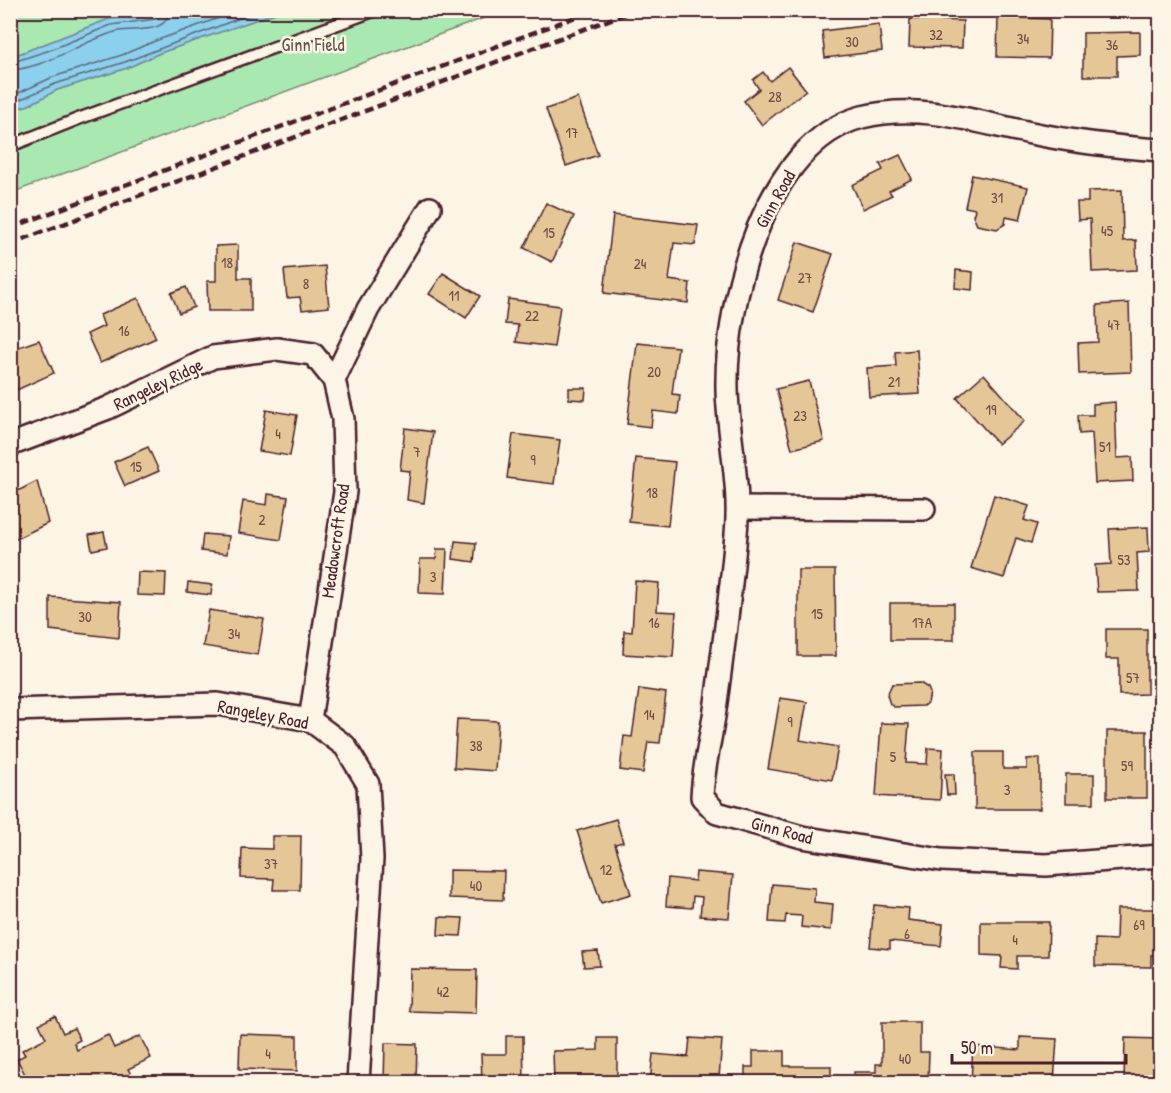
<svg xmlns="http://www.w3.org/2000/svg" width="1171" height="1093" font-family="'Patrick Hand',sans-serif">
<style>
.green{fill:#a9e9b1;stroke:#7a846e;stroke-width:1.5}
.water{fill:#8bd0ed;stroke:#71899f;stroke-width:1.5}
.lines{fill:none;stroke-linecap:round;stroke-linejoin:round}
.shore{stroke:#646679;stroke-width:1.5}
.building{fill:#e4c697;stroke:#4a1f2b;stroke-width:1.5}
.service-casing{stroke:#4a1f2b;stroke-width:15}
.minor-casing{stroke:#4a1f2b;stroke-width:26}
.service{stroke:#fcf5e5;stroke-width:10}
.minor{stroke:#fcf5e5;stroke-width:21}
.rail{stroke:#4a1f2b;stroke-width:4.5;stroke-dasharray:9 4.5;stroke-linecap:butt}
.labels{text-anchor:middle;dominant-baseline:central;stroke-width:5;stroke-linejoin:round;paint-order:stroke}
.number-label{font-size:15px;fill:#704946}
.park-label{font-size:18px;fill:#62524c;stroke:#fcf5e5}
.street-label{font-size:18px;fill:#4a1f2b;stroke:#fcf5e5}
</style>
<rect width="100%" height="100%" fill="#fcf5e5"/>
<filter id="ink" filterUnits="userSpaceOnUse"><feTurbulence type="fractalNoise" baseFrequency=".0167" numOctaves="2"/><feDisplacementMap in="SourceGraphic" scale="12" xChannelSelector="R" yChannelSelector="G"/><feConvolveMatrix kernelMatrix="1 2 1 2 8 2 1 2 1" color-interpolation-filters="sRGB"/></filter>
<g filter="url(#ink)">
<g class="green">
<polygon points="11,11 167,11 109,19 11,57"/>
<polygon points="281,11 503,11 11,193 11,110 29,105 57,90 127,68 160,53"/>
</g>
<polygon class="water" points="167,10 281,11 160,53 127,68 57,90 29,105 11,110 11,57 109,19"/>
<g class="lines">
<g class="shore">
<polyline points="10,63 50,50 111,25 156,19 162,10"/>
<path d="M10 70C47 68 80 42 115 32 132 27 168 36 169 10"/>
<polyline points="10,97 53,77 122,55 155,41 241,10"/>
<polyline points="10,104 55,84 125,62 261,10"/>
</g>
</g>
<g class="building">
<rect x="984" y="10" width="22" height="2"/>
<polygon points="998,17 1050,19 1049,58 997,57"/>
<polygon points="910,19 963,21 962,48 909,47"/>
<polygon points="879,24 882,51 825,58 822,31"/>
<polygon points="1140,32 1140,55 1117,56 1117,76 1083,76 1083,33"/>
<polygon points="788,67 806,90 762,125 744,101 759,89 753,80 763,72 770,81"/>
<polygon points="578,98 598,155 566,166 546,109"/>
<polygon points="900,155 912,179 889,191 892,195 863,209 852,185 883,170 880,164"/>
<polygon points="972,175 1028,187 1020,220 1006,217 1005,224 997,229 977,225 973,216 975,209 965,207"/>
<polygon points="1122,190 1123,241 1136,240 1137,270 1092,272 1090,219 1078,220 1077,202 1088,202 1088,191"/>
<polygon points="546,203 574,216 552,262 524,248"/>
<polygon points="613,215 698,225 695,245 674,243 669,280 690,283 688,303 604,293"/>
<polygon points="797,242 833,254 813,312 778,300"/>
<polygon points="238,245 238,278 251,278 251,311 208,311 207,281 216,281 216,246"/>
<polygon points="325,266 329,307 302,310 300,297 287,298 284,270"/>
<polygon points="956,270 973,272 972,290 955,288"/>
<polygon points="443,273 480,296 466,318 429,294"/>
<polygon points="186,287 194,307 179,313 171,293"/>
<polygon points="138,298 156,338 100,363 87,334 104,326 100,315"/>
<polygon points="508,299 560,306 554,347 516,342 518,325 505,324"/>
<polygon points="1129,303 1131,372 1079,374 1078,343 1098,342 1097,305"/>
<polygon points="39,340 54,373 10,393 10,350"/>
<polygon points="637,343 678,347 672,394 680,395 678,414 653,411 651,427 627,424"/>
<polygon points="917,350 920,394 869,397 867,368 896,366 895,352"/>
<polygon points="984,374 1025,421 998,444 957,398"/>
<polygon points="809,381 824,441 792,449 776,389"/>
<polygon points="569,388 586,388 585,400 569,399"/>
<polygon points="1115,402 1117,458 1132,457 1133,481 1095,483 1092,433 1079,434 1078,415 1093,415 1093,404"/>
<polygon points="266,410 297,415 290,456 259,451"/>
<polygon points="405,428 433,432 424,503 407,500 410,471 400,470"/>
<polygon points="513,434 560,440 554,484 507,478"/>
<polygon points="148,447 159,471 125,486 114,462"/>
<polygon points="636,458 675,462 668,526 629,522"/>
<polygon points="37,481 48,523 10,542 10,495"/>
<polygon points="268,494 288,497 281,540 238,533 243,501 267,505"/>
<polygon points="994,495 1029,506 1024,520 1037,524 1031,543 1016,538 1004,578 971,568"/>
<polygon points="1148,527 1149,552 1137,553 1139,591 1097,592 1095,565 1111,564 1109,529"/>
<polygon points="104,532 107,547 92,550 89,535"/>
<polygon points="203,534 229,536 227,554 201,551"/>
<polygon points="455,541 476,543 474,562 453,559"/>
<polygon points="437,549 447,549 445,594 419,593 420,559 436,559"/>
<polygon points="798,570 835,570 836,656 798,656"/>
<polygon points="138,572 166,573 165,596 137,595"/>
<polygon points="635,581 659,583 657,611 676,612 673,657 623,654 624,631 632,632"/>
<polygon points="188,582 212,585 211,595 187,592"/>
<polygon points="50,597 121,602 119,638 50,630"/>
<rect x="890" y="603" width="64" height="37"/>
<polygon points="209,610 264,619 258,655 203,646"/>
<polygon points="1106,629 1147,629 1147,694 1119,695 1119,659 1106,659"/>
<polygon points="920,683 928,688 930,693 928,703 923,706 894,707 890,704 887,695 892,684"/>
<polygon points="639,689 666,693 660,743 648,742 643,773 620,770 624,736 632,737"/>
<polygon points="780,698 807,702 800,740 838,747 832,780 768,769"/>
<polygon points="457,719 498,721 495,771 454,768"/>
<polygon points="881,723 909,724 906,763 927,764 928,748 943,749 940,800 876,796"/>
<rect x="1107" y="731" width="40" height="67"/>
<polygon points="975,752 1003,752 1003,769 1027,769 1027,759 1040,758 1040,809 975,809"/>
<polygon points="945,774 954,774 955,795 947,795"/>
<rect x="1066" y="774" width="28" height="29"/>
<polygon points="616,819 623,842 615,844 631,894 601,903 577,831"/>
<polygon points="272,836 301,836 300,890 273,890 274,879 241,878 242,848 272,849"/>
<polygon points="449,870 504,871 503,900 449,898"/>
<polygon points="696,872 733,875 729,918 700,916 702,897 693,896 692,908 666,906 668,878 695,881"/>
<polygon points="772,884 815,888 814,902 833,904 831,930 801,927 802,916 786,915 785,923 769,922"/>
<polygon points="874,905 909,908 908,920 943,924 941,946 890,941 890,949 870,947"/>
<polygon points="1117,909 1160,909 1160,955 1151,955 1151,967 1095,966 1095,939 1116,940"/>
<polygon points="439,917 463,918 461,936 438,935"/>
<polygon points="981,922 1049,922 1048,956 1017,956 1017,969 1001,968 1002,956 981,955"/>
<polygon points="598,951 600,966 584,967 582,952"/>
<polygon points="410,969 477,970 476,1013 409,1011"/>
<polygon points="55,1016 63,1033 74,1028 80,1040 74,1043 77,1050 108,1035 114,1048 140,1036 151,1058 128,1069 132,1076 118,1082 61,1082 60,1080 54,1082 29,1082 17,1059 25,1055 22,1050 46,1038 39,1024"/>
<polygon points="882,1022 920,1022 920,1052 929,1052 928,1082 854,1082 854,1072 876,1072 876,1064 882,1064"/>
<polygon points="240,1034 297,1036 297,1071 239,1069"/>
<polygon points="506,1036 523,1036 524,1082 482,1082 481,1054 506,1054"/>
<polygon points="1020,1037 1057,1039 1054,1082 996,1080 996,1082 971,1082 973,1046 1020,1050"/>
<polygon points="598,1038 617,1038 617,1082 554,1082 553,1051 598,1050"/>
<polygon points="690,1038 722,1040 719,1078 701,1077 701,1082 650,1082 653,1054 688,1057"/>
<polygon points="1125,1038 1160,1039 1160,1082 1124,1082"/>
<polygon points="385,1043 417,1044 416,1082 384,1082"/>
<polygon points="753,1051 784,1051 784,1066 831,1066 831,1082 745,1082 745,1067 753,1067"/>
</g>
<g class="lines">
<g class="service-casing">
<polyline id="service" points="10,146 78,119 376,10"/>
</g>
<g class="minor-casing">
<g id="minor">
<path d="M1160 150C1117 147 1074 142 1031 133 975 122 920 102 862 117 765 142 725 302 727 389 728 438 741 485 736 534 731 593 723 651 715 710 711 738 703 768 702 797L717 813 802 837 941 860 1046 865 1160 856"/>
<polyline points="10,445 108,408 213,357 277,349 313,354 334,380"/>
<polyline points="739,508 924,509"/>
<polyline points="10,710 218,704 310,720 345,746 368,784 372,859 358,1082"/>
<polyline points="310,720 345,492 343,419 334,380 368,309 430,208"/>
</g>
</g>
<use href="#service" class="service"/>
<use href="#minor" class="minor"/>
<g class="rail">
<polyline points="10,228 594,10"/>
<polyline points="10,244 635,10"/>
</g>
</g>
</g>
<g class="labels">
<g class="number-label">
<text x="936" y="34">32</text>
<text x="1023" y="38">34</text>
<text x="852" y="41">30</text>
<text x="1112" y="44">36</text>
<text x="775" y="96">28</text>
<text x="572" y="132">17</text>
<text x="997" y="197">31</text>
<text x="1107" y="230">45</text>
<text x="549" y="232">15</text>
<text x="227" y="262">18</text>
<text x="640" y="263">24</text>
<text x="805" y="277">27</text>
<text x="306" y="283">8</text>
<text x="454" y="295">11</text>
<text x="532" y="315">22</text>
<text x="1114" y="324">47</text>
<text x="124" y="330">16</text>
<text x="654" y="371">20</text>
<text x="894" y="381">21</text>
<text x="991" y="409">19</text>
<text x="800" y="415">23</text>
<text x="278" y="433">4</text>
<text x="1105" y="446">51</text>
<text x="417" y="451">7</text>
<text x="533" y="459">9</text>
<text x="136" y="466">15</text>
<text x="652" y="492">18</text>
<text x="262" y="519">2</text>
<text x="1124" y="559">53</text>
<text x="433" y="576">3</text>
<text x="817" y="613">15</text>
<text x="85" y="616">30</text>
<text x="654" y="622">16</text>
<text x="922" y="622">17A</text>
<text x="234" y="633">34</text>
<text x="1133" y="677">57</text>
<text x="649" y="714">14</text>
<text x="790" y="721">9</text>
<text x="476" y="745">38</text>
<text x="893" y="756">5</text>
<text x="1127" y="765">59</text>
<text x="1007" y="789">3</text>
<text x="271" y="863">37</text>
<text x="606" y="869">12</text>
<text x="476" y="885">40</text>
<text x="1139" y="924">69</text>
<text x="907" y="933">6</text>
<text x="1015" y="939">4</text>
<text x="443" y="991">42</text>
<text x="268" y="1053">4</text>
<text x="905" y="1058">40</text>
</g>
<g class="park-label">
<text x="313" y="44">Ginn Field</text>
</g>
<g class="street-label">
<text transform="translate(775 199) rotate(-61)">Ginn Road</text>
<text transform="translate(158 384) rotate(-26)">Rangeley Ridge</text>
<text transform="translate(335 541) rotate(-82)">Meadowcroft Road</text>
<text transform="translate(263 714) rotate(11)">Rangeley Road</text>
<text transform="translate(782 830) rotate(15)">Ginn Road</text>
</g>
</g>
<rect width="1171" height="1093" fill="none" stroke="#fcf5e5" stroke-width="36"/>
<rect x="18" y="18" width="1135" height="1057" fill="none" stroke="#4a1f2b" stroke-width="2" filter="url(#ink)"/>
<path d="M952 1054v9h174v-9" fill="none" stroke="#4a1f2b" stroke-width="3"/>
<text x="961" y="1054" font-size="18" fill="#4a1f2b" stroke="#fcf5e5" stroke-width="4.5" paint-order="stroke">50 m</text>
</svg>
